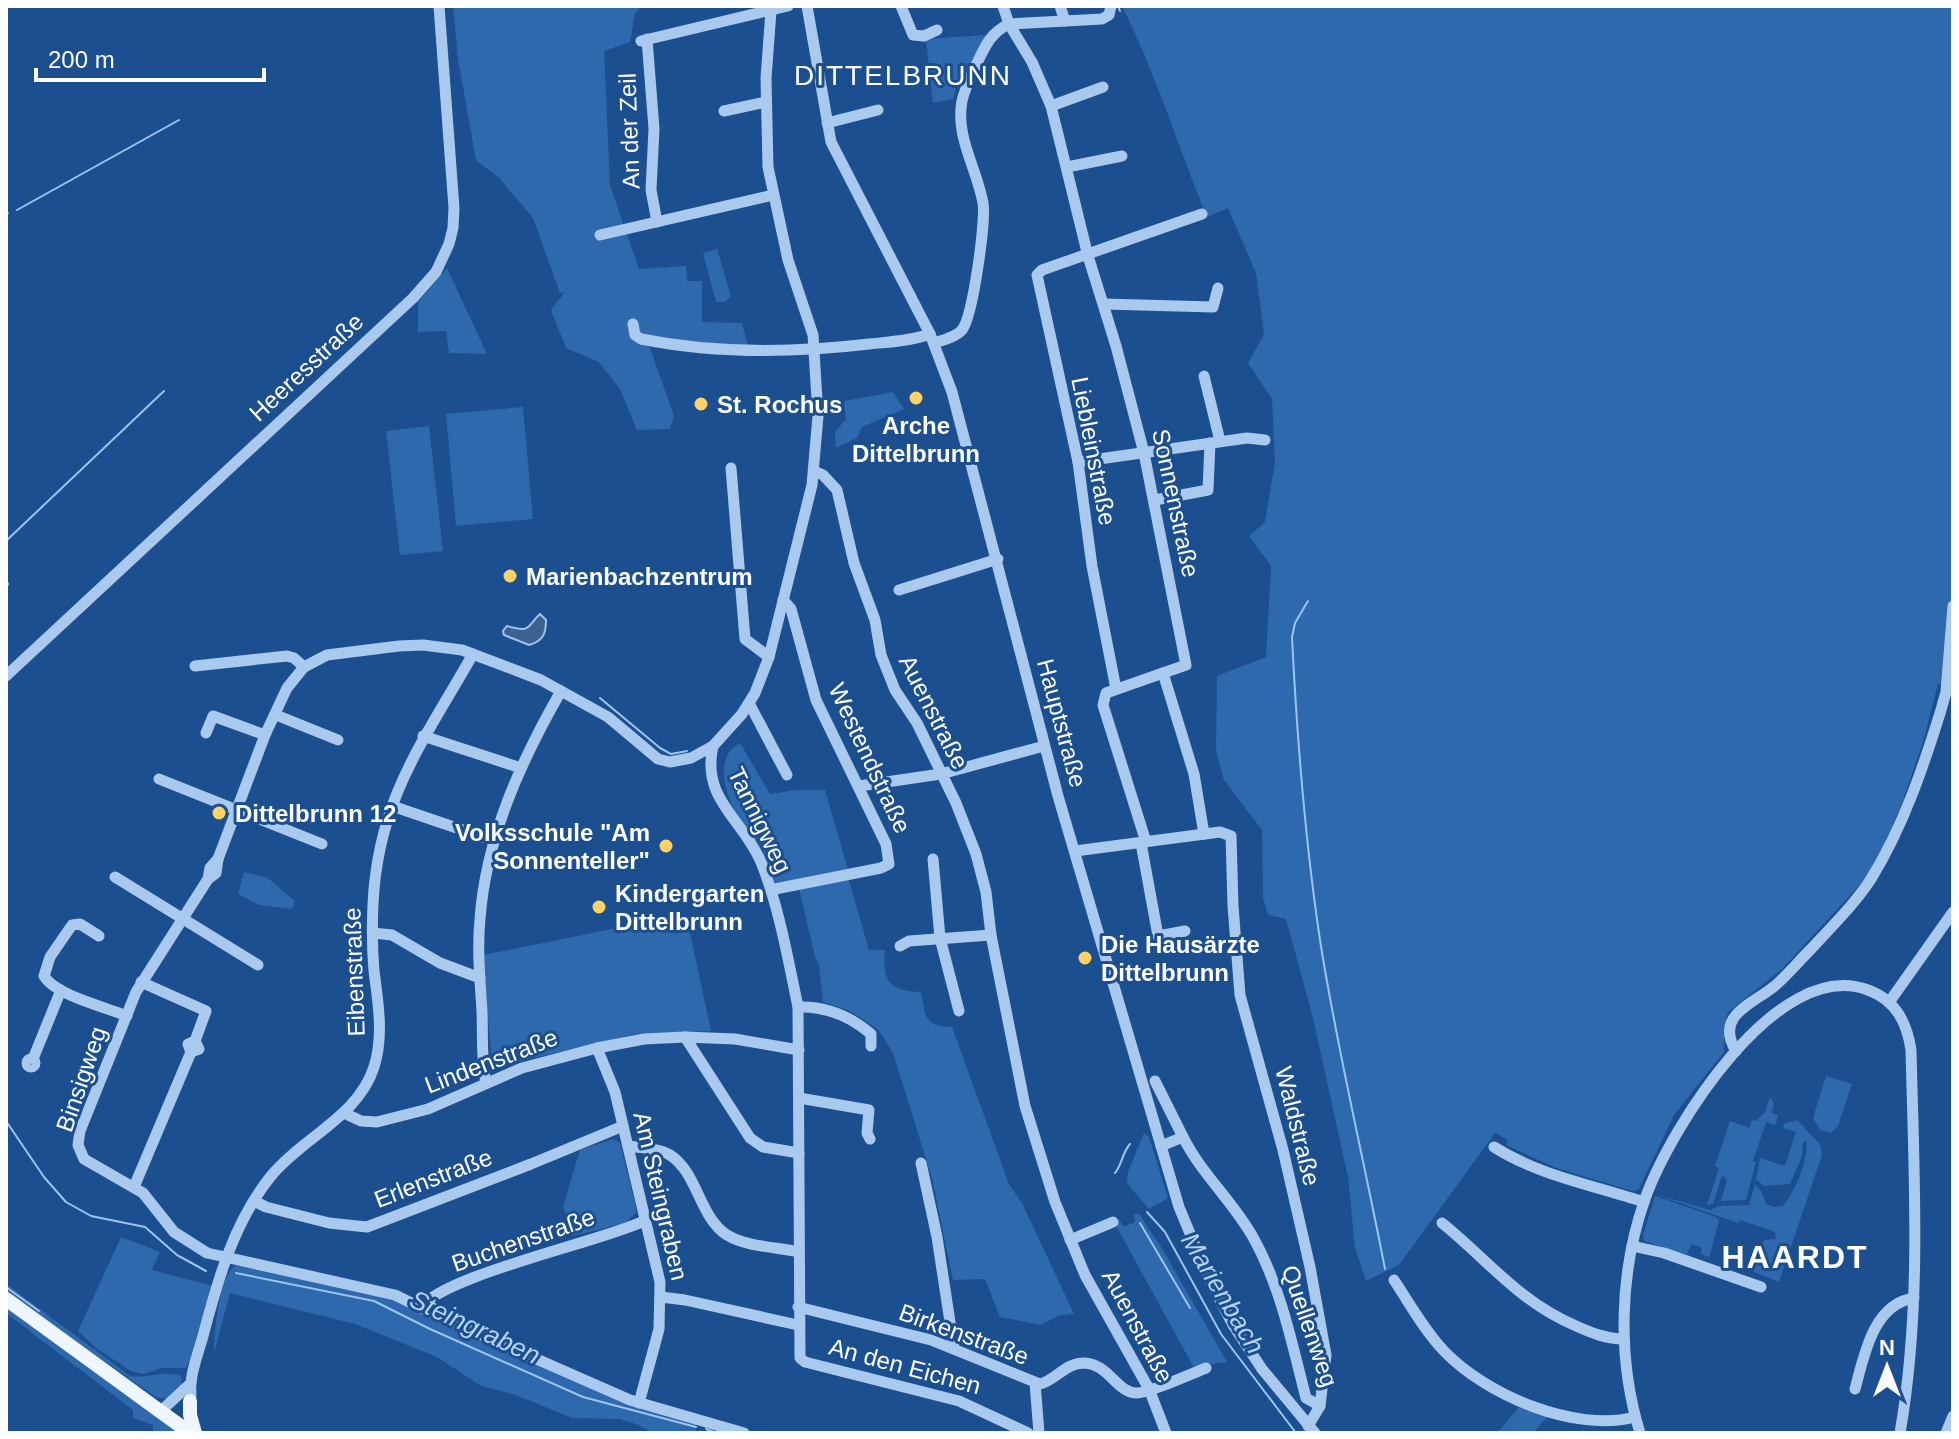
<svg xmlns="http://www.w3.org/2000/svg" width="1959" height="1439" font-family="Helvetica,sans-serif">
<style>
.green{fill:#2e69ad}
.water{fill:#3c6290;stroke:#9cc4f0;stroke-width:2}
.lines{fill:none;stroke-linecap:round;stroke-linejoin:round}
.stream{stroke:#9cc4f0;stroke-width:2}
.minor{stroke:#a9c9ee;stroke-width:11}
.major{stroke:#f0f6ff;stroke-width:14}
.poi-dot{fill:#ffd166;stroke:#1b4f8f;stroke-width:3}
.labels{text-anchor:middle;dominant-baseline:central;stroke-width:6;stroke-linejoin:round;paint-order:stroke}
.street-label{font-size:24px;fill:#fff;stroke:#1b4f8f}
.poi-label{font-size:24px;font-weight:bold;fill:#fff;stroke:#1b4f8f;text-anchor:start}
.water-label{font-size:26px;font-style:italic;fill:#b5d3f5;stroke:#1b4f8f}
.quarter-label{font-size:28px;letter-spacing:2px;fill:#fff;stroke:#1b4f8f}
.district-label{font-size:32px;font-weight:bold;letter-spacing:2px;fill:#fff;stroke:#1b4f8f}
</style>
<rect width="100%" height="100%" fill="#1b4f8f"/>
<g class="green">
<polygon points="453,6 641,6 635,14 630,42 604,51 610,185 624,226 594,234 595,239 626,231 639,269 686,266 687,281 702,281 702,322 742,323 748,346 632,336 650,348 674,416 670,429 637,430 620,389 599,362 566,348 551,310 565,292 560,293 533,218 499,178 476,160 458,59"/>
<path d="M1122 6H1953V687L1938 684 1923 742 1902 803 1883 847 1866 878 1783 968 1728 1012 1724 1026V1052L1674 1115 1639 1189 1633 1191 1556 1168 1506 1145 1508 1140 1495 1133 1399 1265 1366 1281 1355 1248 1348 1177 1313 1018 1286 919 1268 915 1263 898 1262 830 1224 780 1216 751 1217 676 1266 657 1271 566 1249 536 1265 522 1275 462 1272 399 1248 363 1264 334 1256 273 1228 208 1207 217C1178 147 1156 74 1122 6Z"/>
<polygon points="986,35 963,85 957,84 953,99 933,103 926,39"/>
<polygon points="717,249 731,296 725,302 716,302 703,253"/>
<polygon points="447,268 487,354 449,353 446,331 418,332 418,302"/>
<polygon points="893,392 904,409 862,427 857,438 836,448 835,432 846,419 844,401"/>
<polygon points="523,407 533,519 456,526 446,414"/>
<polygon points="429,426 443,551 400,555 386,431"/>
<path d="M740 743 770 794 797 790H825L849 873 774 887C770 876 768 862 763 851 755 836 741 825 734 810 724 788 715 756 740 743Z"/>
<polygon points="244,872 268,878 295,901 292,909 259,905 238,894"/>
<path d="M848 877 869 950H885C882 982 889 991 921 992 926 1017 923 1026 952 1027L1009 1184 1022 1203 1074 1314 1060 1315 1041 1325 1000 1317 985 1279 953 1280 932 1178 893 1053 879 1030 850 1011 823 1002 819 965 815 957 799 888Z"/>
<polygon points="686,914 711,1031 635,1034 508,1064 499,1063 491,1054 483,955"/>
<polygon points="1826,1076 1852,1084 1838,1126 1831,1133 1820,1130 1813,1118"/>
<polygon points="1770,1097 1774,1103 1772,1113 1778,1115 1775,1125 1766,1122 1753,1161 1756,1162 1746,1200 1721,1201 1727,1180 1724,1176 1721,1178 1713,1204 1707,1205 1719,1168 1715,1166 1730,1121 1749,1128 1752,1120 1756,1121 1765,1112"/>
<path d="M1797 1120 1820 1144 1822 1155 1779 1282 1752 1271 1764 1240 1776 1239 1775 1232 1740 1220 1738 1223 1655 1194 1710 1210 1719 1206 1749 1205 1755 1184 1761 1191 1766 1204 1774 1207 1783 1206C1795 1192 1809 1159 1806 1141L1803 1142 1802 1156 1790 1184 1764 1186 1756 1179 1760 1158 1785 1166 1796 1132 1783 1128 1784 1124Z"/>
<polygon points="1144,1133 1149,1137 1168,1198 1149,1209 1127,1183 1128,1172"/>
<polygon points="613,1139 620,1143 637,1212 625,1223 572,1236 563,1206 580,1150"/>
<polygon points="1655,1196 1716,1217 1719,1221 1709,1257 1701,1254 1702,1248 1691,1244 1687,1255 1644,1241 1643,1235"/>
<polygon points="1134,1214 1139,1214 1163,1250 1227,1362 1193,1366 1114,1222 1119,1220 1124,1227 1135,1222"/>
<polygon points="121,1237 160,1252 152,1270 213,1286 191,1361 185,1368 162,1368 143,1374 131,1371 96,1348 78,1331"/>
<path d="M237 1265 376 1292 696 1424V1433H654L639 1425 619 1419 572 1418 516 1395 481 1386 437 1357 355 1324 230 1293 214 1353C214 1334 219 1272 237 1265Z"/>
<path d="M6 1284 130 1376C148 1379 164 1369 181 1376L182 1386 168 1399 156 1397 6 1293Z"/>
<polygon points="6,1303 181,1433 157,1433 153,1430 153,1425 133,1418 133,1410 6,1313"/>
<polygon points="1520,1406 1548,1416 1533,1433 1497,1433"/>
</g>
<path class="water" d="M540 614 546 620C546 634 543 641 529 645L504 635 503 631 507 626C532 633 526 627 540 614Z"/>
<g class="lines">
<g class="stream">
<polyline points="1118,6 1120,11"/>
<polyline points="17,210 179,120"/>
<polyline points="6,214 8,213"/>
<polyline points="6,541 164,391"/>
<polyline points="6,580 8,584 6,588"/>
<path d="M1308 601 1295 623 1292 637C1297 738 1305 840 1320 940 1337 1049 1364 1160 1385 1269"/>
<polyline points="600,698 660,748 671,754 687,751"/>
<polyline points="6,1121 44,1177 66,1202 91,1216 145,1227 177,1255 206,1271"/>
<path d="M1115 1173C1122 1165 1122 1153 1130 1144"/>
<polyline points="1147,1212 1165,1232 1221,1334 1296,1433"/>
<polyline points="1140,1223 1190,1308"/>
<polyline points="236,1273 374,1301 430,1329 583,1397 696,1427"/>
<polyline points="6,1287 39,1311"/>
<polyline points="706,1429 717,1433"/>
</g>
<g class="minor">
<polyline points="807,6 831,142 930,334 952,392 1058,796 1179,1207 1208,1277 1233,1325 1262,1369 1315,1433"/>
<polyline points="901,6 913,35 924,36 937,30"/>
<polyline points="1003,6 1009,24 1032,62 1051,106 1088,256 1116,346 1144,453 1186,665 1163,673 1194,774 1204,834"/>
<polyline points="1060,6 1065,21"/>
<polyline points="647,39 654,129 651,190 657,222"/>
<polyline points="641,41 788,6"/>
<polyline points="1051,106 1103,87"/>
<polyline points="724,111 766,102"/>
<polyline points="827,123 878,110"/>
<polyline points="1067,167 1122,156"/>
<polyline points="600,235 773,195"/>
<polyline points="1104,304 1213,307 1218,288"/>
<path d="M633 324 635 335 641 339C716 354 793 353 869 344 889 342 910 341 930 334"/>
<path d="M934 343C943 340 956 337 962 330 973 316 986 221 983 203 977 169 955 136 962 101 965 87 972 74 978 61 986 44 992 32 1009 24L1102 19 1109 15 1111 6"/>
<polyline points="1204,376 1220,441"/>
<polyline points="1078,462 1247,438 1265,440"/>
<polyline points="731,468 745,639 769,657"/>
<polyline points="814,471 823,475 837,490 854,563 875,620 881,655 895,690 917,723 956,803 976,854 986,892 991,935 1025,1106 1055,1202 1085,1275 1149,1389 1166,1433"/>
<polyline points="1155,500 1208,490 1210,443"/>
<polyline points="899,590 998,559"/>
<polyline points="195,666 287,656 294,658 304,667"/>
<polyline points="6,676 413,298 436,272 449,244 453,228 454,208 439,6"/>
<polyline points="1116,689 1092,566 1078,462 1037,275 1042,270 1202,214"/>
<polyline points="749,703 787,775"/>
<polyline points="276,715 338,740"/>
<polyline points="206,733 213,716 265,735"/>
<polyline points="423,736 521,768"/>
<path d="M713 746C701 799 742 818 761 862 779 907 788 959 798 1007L800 1358 805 1362 959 1401 1028 1433"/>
<polyline points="159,779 322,844"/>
<polyline points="859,786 941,774 1044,746"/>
<polyline points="392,806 495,841"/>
<polyline points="1146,842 1103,705 1106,693 1163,673"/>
<polyline points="1141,843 1158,936 1185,931"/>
<polyline points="1075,851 1220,832 1231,836 1233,906 1240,995 1283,1150 1310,1267 1326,1355 1320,1406 1308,1426"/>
<polyline points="218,859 265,735 287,688 304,667 327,655 399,646 423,645 462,650 541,680 608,717 658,759 670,762 691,758 713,746 742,714 755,693 769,657 812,485 818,416 813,335 788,260 768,167 766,78 771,11"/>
<polyline points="933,859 940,938 959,1011"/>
<polyline points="115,877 258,965"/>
<polyline points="208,879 210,868 218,859 216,873 208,879 136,992 80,1131 78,1145 84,1159 143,1193 174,1232 207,1253 395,1295 436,1315 630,1400 744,1433"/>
<polyline points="770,890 881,868 889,864 886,844 816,700 791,609 783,600"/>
<polyline points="373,933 392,935 440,963 480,978"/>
<path d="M99 936 80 924 72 925 50 957 44 976C55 995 105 1007 127 1016"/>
<polyline points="900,946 909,941 991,935"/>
<polyline points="141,982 206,1011 195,1041"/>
<polyline points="1890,1001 1953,912"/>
<path d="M798 1007C825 1006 850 1016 871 1034V1046"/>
<polyline points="685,1037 750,1138 763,1147 799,1153"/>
<polygon points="195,1041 199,1049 191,1052 188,1044"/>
<polyline points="597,1048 615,1092 660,1282 659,1329 639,1403"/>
<path d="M1736 1051C1713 1014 1756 1003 1777 984 1789 973 1800 960 1811 949 1832 926 1854 905 1871 879 1903 827 1923 768 1941 710L1946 692 1953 606"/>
<circle cx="31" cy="1063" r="4"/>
<polyline points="33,1059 61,990"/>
<polyline points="1155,1081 1183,1137"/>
<path d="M486 1083C481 1059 483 1035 482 1011 480 980 477 949 480 919 486 837 521 761 561 691"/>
<polyline points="799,1098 869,1110 867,1133 870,1139"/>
<polyline points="344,1113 361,1121 377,1122 428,1109 522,1068 597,1048 644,1039 685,1037 735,1039 799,1050"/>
<path d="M628 1146C641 1148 659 1148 670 1155 698 1173 699 1217 727 1235 747 1247 777 1247 799 1252"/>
<path d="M1161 1146 1183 1137C1202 1175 1234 1202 1254 1239 1281 1288 1292 1344 1306 1398L1320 1406"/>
<path d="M1494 1147C1540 1176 1593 1185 1644 1202"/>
<polyline points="921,1163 937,1237 954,1348"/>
<polyline points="134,1187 191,1052"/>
<polyline points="254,1201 266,1207 329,1223 367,1227 531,1164 623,1126"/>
<path d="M1442 1223C1488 1260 1519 1302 1576 1326 1592 1333 1606 1339 1624 1339"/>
<polyline points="1070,1240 1113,1222"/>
<polyline points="1632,1246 1664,1253 1761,1287"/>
<path d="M1394 1280C1410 1304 1424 1330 1444 1351 1486 1395 1575 1433 1635 1417"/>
<polyline points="661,1297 685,1300 798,1325"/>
<path d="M798 1307 931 1340 1040 1384C1056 1380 1065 1363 1084 1363 1109 1364 1116 1392 1136 1393 1147 1394 1193 1373 1206 1368"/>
<path d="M421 1308C441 1276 603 1241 644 1221"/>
<polyline points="1035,1383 1039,1433"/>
<path d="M1855 1389C1864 1356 1873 1304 1914 1298"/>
<path d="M190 1401C192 1394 190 1389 191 1383 192 1368 199 1351 203 1336 218 1279 234 1222 271 1176 303 1137 358 1117 374 1067 384 1036 378 1002 374 971 372 949 372 926 373 904 378 798 424 741 473 654"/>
<polyline points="161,1411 191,1383"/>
<path d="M1640 1433C1617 1358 1619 1273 1645 1199 1670 1129 1777 956 1868 990 1896 1000 1907 1023 1911 1050 1914 1178 1922 1307 1900 1433"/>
<polyline points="1946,1433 1953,1416"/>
</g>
<g class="major">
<polyline points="6,1299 190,1433"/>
<polyline points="190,1401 190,1415 195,1433"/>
</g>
</g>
<g class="poi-dot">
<circle cx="916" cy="398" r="8"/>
<circle cx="701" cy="404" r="8"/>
<circle cx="510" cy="576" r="8"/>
<circle cx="219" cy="813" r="8"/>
<circle cx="666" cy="846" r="8"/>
<circle cx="599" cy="907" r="8"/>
<circle cx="1085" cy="958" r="8"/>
</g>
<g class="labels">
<g class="street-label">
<text transform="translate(629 131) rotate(-92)">An der Zeil</text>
<text transform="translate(306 367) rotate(-43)">Heeresstraße</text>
<text transform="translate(1094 451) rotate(79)">Liebleinstraße</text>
<text transform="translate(1176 503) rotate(78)">Sonnenstraße</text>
<text transform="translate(934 712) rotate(63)">Auenstraße</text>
<text transform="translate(1062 723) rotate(75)">Hauptstraße</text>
<text transform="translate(870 758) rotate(65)">Westendstraße</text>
<text transform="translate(760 820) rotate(64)">Tannigweg</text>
<text transform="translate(354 972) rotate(-92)">Eibenstraße</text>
<text transform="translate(491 1061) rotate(-21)">Lindenstraße</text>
<text transform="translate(81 1079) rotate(-71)">Binsigweg</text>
<text transform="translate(1298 1126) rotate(76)">Waldstraße</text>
<text transform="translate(433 1178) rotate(-21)">Erlenstraße</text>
<text transform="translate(661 1196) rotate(77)">Am Steingraben</text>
<text transform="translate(523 1240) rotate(-19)">Buchenstraße</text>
<text transform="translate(1138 1326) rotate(62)">Auenstraße</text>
<text transform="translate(1310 1326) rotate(71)">Quellenweg</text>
<text transform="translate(964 1334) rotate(20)">Birkenstraße</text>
<text transform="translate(905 1366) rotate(15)">An den Eichen</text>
</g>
<g class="poi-label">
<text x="717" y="404">St. Rochus</text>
<text x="916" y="425" text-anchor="middle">Arche<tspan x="916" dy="28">Dittelbrunn</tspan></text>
<text x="526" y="576">Marienbachzentrum</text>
<text x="235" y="813">Dittelbrunn 12</text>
<text x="650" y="832" text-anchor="end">Volksschule "Am<tspan x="650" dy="28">Sonnenteller"</tspan></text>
<text x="615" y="893">Kindergarten<tspan x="615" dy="28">Dittelbrunn</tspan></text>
<text x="1101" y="944">Die Hausärzte<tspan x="1101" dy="28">Dittelbrunn</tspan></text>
</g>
<g class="water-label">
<text transform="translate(1223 1293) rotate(59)">Marienbach</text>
<text transform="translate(475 1327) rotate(25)">Steingraben</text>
</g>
<g class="quarter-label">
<text x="903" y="75">DITTELBRUNN</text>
</g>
<g class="district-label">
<text x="1795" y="1257">HAARDT</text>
</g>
</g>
<rect width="1959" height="1439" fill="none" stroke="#ffffff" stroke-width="16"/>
<g transform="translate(1887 1367)" stroke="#1b4f8f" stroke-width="6" paint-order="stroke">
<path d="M0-6L14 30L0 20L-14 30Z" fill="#ffffff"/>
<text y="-12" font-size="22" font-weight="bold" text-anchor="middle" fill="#ffffff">N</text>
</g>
<path d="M36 68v12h228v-12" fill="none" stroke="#ffffff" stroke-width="4"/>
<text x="48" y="68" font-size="24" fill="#ffffff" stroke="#1b4f8f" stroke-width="6" paint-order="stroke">200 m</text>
</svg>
